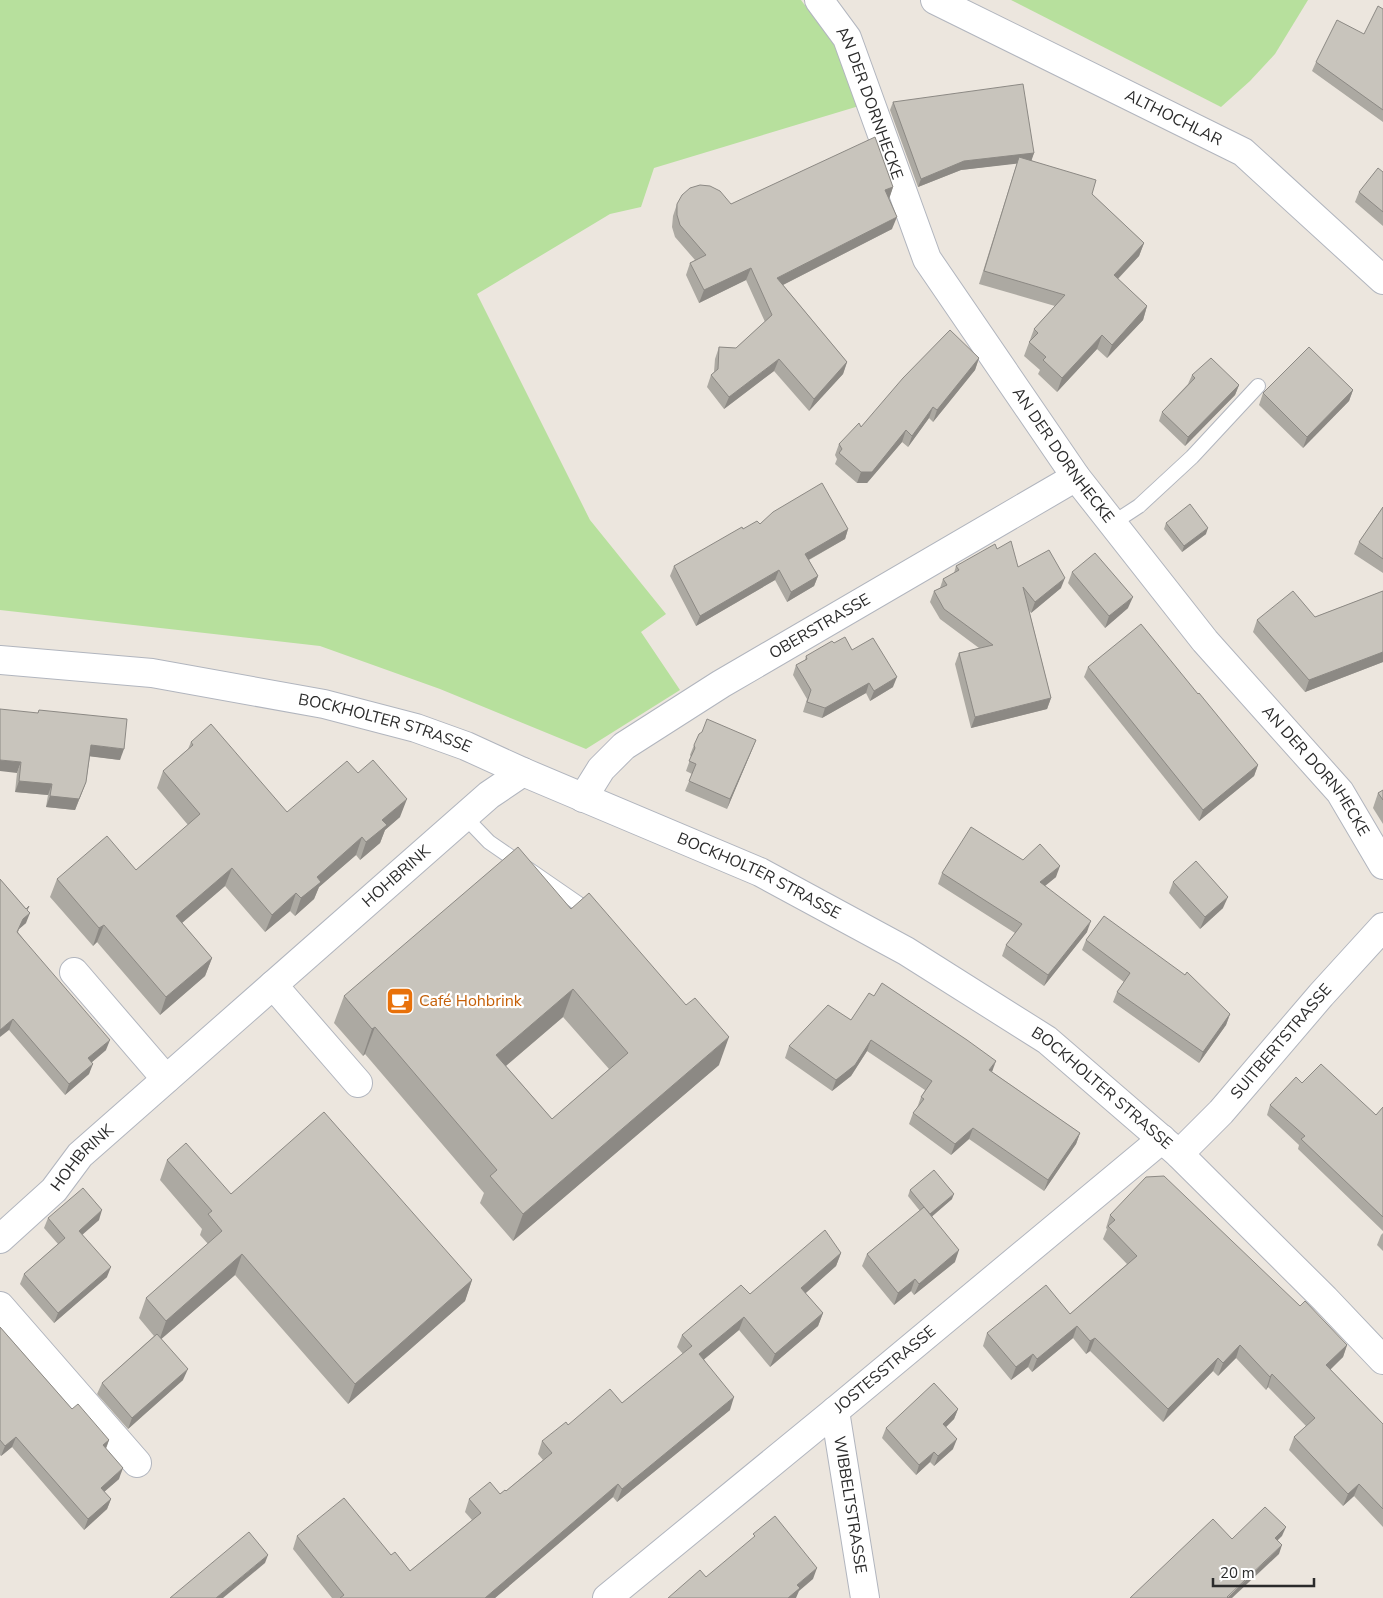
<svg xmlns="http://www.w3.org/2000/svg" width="1383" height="1598" font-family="'Nunito Sans',sans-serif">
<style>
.green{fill:#b7e09d}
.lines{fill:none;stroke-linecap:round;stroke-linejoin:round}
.lane-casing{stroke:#b1b5be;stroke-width:16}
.street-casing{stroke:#b1b5be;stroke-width:30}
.secondary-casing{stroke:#b1b5be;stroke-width:30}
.lane{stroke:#fff;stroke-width:14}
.street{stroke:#fff;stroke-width:28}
.secondary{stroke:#fff;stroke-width:28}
.wall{fill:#aca9a2;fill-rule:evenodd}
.shaded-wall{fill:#8c8984}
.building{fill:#c8c4bc;stroke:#8c8984;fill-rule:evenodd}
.labels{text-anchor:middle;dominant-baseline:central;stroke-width:4.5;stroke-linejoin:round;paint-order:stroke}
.street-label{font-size:16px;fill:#2b2b2b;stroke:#fff}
.food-label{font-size:16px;fill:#c56008;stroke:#fff;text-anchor:start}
</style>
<rect width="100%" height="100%" fill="#ece6de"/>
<g class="green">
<polygon points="0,0 801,0 844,58 859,106 654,168 641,207 610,214 477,294 590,520 666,614 641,632 680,690 586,749 440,689 320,646 0,610"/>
<polygon points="1011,0 1308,0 1275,54 1250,81 1221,107"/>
</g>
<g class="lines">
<g class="lane-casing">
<g id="lane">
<polyline points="1113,523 1139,506 1192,457 1258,386"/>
<polyline points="464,816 489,842 592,913"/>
</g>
</g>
<g class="street-casing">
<g id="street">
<path id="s1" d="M819 0 847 38 927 259 1076 477 1205 641 1340 792 1383 865"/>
<path id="s2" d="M935 0 1243 152 1383 280"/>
<path id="s3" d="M583 798 601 769 624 746 721 684 1076 477"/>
<polyline points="74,972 166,1079"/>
<polyline points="273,985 358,1083"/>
<path id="s4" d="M1179 1154 1221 1112 1321 995 1383 927"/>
<path id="s5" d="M0 1239 54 1190 80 1155 489 795 523 772"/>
<polyline points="0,1306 137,1463"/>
<path id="s6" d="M835 1411 865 1598"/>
<path id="s7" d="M607 1598 835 1411 1162 1139"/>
</g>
</g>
<g class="secondary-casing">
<g id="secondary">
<path id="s8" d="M0 660 152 673 324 704 416 728 466 746 523 772 760 872 906 951 1047 1040 1179 1154 1325 1299 1383 1360"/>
</g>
</g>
<use href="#lane" class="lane"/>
<use href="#street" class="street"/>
<use href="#secondary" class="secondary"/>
</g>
<g class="wall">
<polygon points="1383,9 1383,122 1312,71 1316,62 1364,34"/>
<polygon points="893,102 1034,153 1031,160 1092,194 1144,243 1139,256 1118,279 1147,306 1143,320 1107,358 1097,349 1057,392 1038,374 1040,370 1024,356 1034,329 1055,306 979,284 1017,163 961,170 918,187 890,110"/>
<polygon points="1383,172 1383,226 1355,202 1359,192"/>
<polygon points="893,187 889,199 892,229 783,285 847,362 843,374 809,411 774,371 724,409 707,387 711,375 714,372 715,359 719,347 736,348 765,322 746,280 699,303 686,275 690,263 695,260 675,237 672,227 673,216 677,204 731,204"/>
<polygon points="979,358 975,370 933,422 929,418 908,447 902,442 867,483 857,483 835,464 837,459 835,455 839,444 861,427"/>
<polygon points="1192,375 1239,385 1235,395 1185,446 1159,421 1162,412 1188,384"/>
<polygon points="1353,390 1349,401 1303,448 1259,405 1263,393"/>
<polygon points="1383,507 1383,573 1354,554 1359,542"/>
<polygon points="1166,523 1206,534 1182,552 1164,529"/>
<polygon points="760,524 848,529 845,539 809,560 818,576 814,586 787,602 775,580 696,626 670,576 674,566 743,529"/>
<polygon points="997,549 1018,567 1061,588 1031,613 1029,610 1051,698 1047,709 971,728 955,664 959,653 979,648 940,619 930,602 934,591 940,588 943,579 954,573 956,566"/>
<polygon points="1072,572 1128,608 1105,628 1068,583"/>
<polygon points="1383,591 1383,662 1305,692 1253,632 1257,620 1315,617"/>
<polygon points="834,643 852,650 893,687 870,701 866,693 822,718 803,712 807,699 793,675 796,665 805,660 806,656"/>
<polygon points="1088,667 1198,694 1258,765 1254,776 1199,821 1084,677"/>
<polygon points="39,710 120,760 90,756 86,782 75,810 46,807 48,795 15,792 17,773"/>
<polygon points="756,740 727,809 685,791 692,774 686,771 691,757 690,755 694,745"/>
<polygon points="191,742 287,812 358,773 400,817 385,830 380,843 360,860 356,855 319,887 314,899 295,916 290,911 265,932 225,886 182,923 212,958 205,976 160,1015 97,942 93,946 50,897 57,879 136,870 188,825 157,788 163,771 188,749"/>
<polygon points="1383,790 1383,824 1373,808 1378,793"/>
<polygon points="1023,860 1056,877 1045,886 1087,932 1044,986 1002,956 1006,945 1015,933 938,884 942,873"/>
<polygon points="0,879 26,909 29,906 27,910 26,923 19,929 18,932 106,1050 92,1062 89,1074 65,1095 9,1030"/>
<polygon points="1173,882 1223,908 1200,929 1169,893"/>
<path d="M571 909 719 1065 513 1241 480 1203 484 1193 365 1054 363 1056 334 1023 344 996ZM563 1017 609 1069 552 1119 506 1066Z"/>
<polygon points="1086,940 1230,1014 1226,1025 1199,1063 1113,1002 1117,992 1124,982 1082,950"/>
<polygon points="851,1020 992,1072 1080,1133 1076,1144 1044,1191 969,1139 951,1155 909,1124 913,1113 917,1108 921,1097 925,1090 867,1051 851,1076 832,1091 785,1058 789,1046"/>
<polygon points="1302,1083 1376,1115 1383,1107 1383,1231 1298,1149 1299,1145 1267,1115 1270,1105"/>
<polygon points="167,1160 231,1194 472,1280 465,1301 348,1404 235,1275 161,1339 183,1380 128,1429 97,1394 102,1383 154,1336 139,1318 146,1298 208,1244 200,1235 202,1229 160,1180"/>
<polygon points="910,1190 952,1199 932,1216 955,1262 914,1295 911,1291 894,1305 862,1266 867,1254 920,1211 908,1196"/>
<polygon points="1110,1215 1300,1306 1347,1345 1343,1357 1330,1369 1383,1424 1383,1527 1354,1496 1343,1506 1289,1450 1294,1437 1306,1426 1268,1387 1266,1390 1236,1358 1218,1376 1213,1371 1163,1422 1090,1351 1086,1354 1073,1338 1032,1372 1028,1367 1011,1380 983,1346 987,1333 1070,1314 1127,1264 1103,1239 1107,1229 1106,1228"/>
<polygon points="48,1218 99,1220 82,1235 107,1277 54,1323 20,1284 24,1274 58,1244 44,1228"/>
<polygon points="1383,1233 1383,1251 1377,1245 1381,1235"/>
<polygon points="841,1253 836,1266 805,1293 823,1313 818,1326 770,1367 739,1330 704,1359 730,1410 617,1502 613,1497 495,1598 332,1598 293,1549 297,1536 391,1555 410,1571 472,1520 465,1512 469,1499 500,1494 506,1491 543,1460 538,1454 542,1441 568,1425 622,1403 683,1354 677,1347 682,1335 750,1294"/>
<polygon points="0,1327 72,1409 109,1440 106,1449 119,1479 104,1492 111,1499 107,1509 84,1530 12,1447 1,1456 0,1455"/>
<polygon points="958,1409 954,1419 946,1427 953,1449 934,1466 930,1462 916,1475 882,1438 886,1428"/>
</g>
<g class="shaded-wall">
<polygon points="1034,153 1031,162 961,170 918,187 921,179 964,161"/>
<polygon points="893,187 889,199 885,190"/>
<polygon points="897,217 892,229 773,290 777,278"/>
<polygon points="1144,243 1139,256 1109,288 1114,275"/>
<polygon points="751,268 746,280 699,303 704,290"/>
<polygon points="1147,306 1143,320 1107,358 1112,345"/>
<polygon points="1102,335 1097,349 1057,392 1062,378"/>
<polygon points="979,358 975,370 933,422 937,410"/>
<polygon points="779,359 774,371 724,409 729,397"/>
<polygon points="847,362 843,374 809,411 814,399"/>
<polygon points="1239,385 1235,395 1185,446 1188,437"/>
<polygon points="1353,390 1349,401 1303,448 1307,437"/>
<polygon points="933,407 929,418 908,447 912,436"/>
<polygon points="906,430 902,442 867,483 857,483 861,472"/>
<polygon points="1208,528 1206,534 1182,552 1184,546"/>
<polygon points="848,529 845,539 801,564 805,554"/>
<polygon points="779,570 775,580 696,626 700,616"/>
<polygon points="818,576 814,586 787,602 791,592"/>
<polygon points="1065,578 1061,588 1031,613 1035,602"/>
<polygon points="1133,597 1128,608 1105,628 1109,616"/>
<polygon points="1383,652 1383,662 1305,692 1309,680"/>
<polygon points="897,677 893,687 870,701 874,691"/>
<polygon points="869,683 866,693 822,718 825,708"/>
<polygon points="1051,698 1047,709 971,728 975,717"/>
<polygon points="756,740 752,750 727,809 730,799"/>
<polygon points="91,745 124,749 120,760 87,756"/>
<polygon points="0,760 21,762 17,773 0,771"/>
<polygon points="1258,765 1254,776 1199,821 1203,810"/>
<polygon points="19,781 52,784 48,795 15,792"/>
<polygon points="86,782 75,810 46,807 50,796"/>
<polygon points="407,799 400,817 385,830 380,843 360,860 366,842 382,820"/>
<polygon points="362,837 356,855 319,887 314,899 295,916 301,898 317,877"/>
<polygon points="1060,866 1056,877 1036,893 1040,882"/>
<polygon points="232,868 225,886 169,934 176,916"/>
<polygon points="296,893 290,911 265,932 272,915"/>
<polygon points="1228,897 1223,908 1200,929 1205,917"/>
<polygon points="30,913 26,923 19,929 13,942 23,919"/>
<polygon points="1091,921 1087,932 1044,986 1048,975"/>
<polygon points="104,925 97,942 93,946 99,928"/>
<polygon points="212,958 205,976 160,1015 166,997"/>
<polygon points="573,989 563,1017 487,1082 496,1055"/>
<polygon points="1230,1014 1226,1025 1199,1063 1203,1052"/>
<polygon points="13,1019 9,1030 0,1037 0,1030"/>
<polygon points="375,1027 365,1054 363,1056 372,1029"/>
<polygon points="729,1037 719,1065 513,1241 523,1214"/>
<polygon points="110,1040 106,1050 85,1068 88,1058"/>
<polygon points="871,1040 867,1051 851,1076 832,1091 836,1080"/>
<polygon points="996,1061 992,1072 989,1070"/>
<polygon points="93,1064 89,1074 65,1095 69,1084"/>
<polygon points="973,1128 969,1139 951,1155 955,1144"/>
<polygon points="1080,1133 1076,1144 1044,1191 1048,1180"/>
<polygon points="954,1194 952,1199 928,1220 930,1214"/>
<polygon points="102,1210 99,1220 75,1241 79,1231"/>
<polygon points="959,1250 955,1262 914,1295 919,1284"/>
<polygon points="841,1253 836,1266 797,1301 801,1288"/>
<polygon points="242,1254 235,1275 159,1341 166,1321"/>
<polygon points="111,1267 107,1277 54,1323 58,1313"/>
<polygon points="915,1279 911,1291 894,1305 898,1293"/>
<polygon points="472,1280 465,1301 348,1404 355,1384"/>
<polygon points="823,1313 818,1326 770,1367 775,1354"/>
<polygon points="744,1317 739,1330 695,1367 699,1354"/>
<polygon points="1077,1326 1073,1338 1032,1372 1037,1359"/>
<polygon points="1095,1338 1090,1351 1086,1354 1090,1341"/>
<polygon points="1240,1345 1236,1358 1218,1376 1223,1363"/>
<polygon points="1347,1345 1343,1357 1322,1378 1326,1365"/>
<polygon points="1033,1354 1028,1367 1011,1380 1016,1367"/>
<polygon points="1218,1358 1213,1371 1163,1422 1168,1409"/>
<polygon points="188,1369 183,1380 128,1429 132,1418"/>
<polygon points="1272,1374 1268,1387 1266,1390 1270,1377"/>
<polygon points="734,1397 730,1410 617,1502 622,1489"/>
<polygon points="958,1409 954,1419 939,1434 943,1424"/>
<polygon points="16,1437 12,1447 1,1456 5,1446"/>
<polygon points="957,1439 953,1449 934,1466 938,1456"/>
<polygon points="109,1440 105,1450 103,1445"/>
<polygon points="934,1452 930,1462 916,1475 919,1465"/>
<polygon points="123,1468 119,1479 97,1498 101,1488"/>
<polygon points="618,1484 613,1497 495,1598 485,1598"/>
<polygon points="1359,1484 1354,1496 1343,1506 1348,1494"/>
<polygon points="111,1499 107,1509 84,1530 88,1519"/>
<polygon points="1286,1527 1282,1536 1272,1546 1275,1538"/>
<polygon points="1282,1545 1279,1554 1232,1598 1227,1598"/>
<polygon points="268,1555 265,1563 223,1598 216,1598"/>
<polygon points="817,1568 813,1579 799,1591 796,1598 788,1598 797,1585"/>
</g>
<g class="building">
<polygon points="1378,6 1383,9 1383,110 1316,62 1337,20 1364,34"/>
<polygon points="1023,84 1034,153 964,161 921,179 893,102"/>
<polygon points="875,137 893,187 885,190 897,217 777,278 847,362 814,399 779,359 729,397 711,375 718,369 719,347 736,348 772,315 751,268 704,290 690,263 706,255 680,225 677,215 677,204 682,195 690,188 700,185 710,186 720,191 731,204"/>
<polygon points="1019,157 1096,180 1092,194 1144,243 1114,275 1147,306 1112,345 1102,335 1062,378 1043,360 1046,357 1029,342 1038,333 1034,329 1065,295 984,271"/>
<polygon points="1378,168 1383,172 1383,212 1359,192"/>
<polygon points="950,330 979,358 937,410 933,407 912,436 906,430 872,472 861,472 839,453 842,449 839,444 859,423 861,427 903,378"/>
<polygon points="1309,347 1353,390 1307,437 1263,393"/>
<polygon points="1211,358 1239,385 1188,437 1162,412 1195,378 1192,375"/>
<polygon points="822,483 848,529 805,554 818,576 791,592 779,570 700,616 674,566 742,527 743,529 757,521 760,524 773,512"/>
<polygon points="1190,504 1208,528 1184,546 1166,523"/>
<polygon points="1383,507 1383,559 1359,542"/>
<polygon points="1011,541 1018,567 1049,550 1065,578 1035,602 1023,587 1051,698 975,717 959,653 993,645 944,609 934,591 947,585 943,579 959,570 956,566 995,544 997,549"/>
<polygon points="1095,553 1133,597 1109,616 1072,572"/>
<polygon points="1293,591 1315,617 1383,591 1383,652 1309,680 1257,620"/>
<polygon points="1141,624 1198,694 1199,693 1258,765 1203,810 1088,667"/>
<polygon points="845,637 852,650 873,638 897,677 874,691 869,683 825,708 807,702 811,690 796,665 807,659 806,656 832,641 834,643"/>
<polygon points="0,709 38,713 39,710 127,719 124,749 91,745 86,782 79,799 50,796 52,784 19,781 21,762 0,760"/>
<polygon points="707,719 756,740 730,799 689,781 696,764 689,761 695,748 694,745 699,734 702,732"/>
<polygon points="211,724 287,812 347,761 358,773 373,760 407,799 382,820 387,825 366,842 362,837 317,877 321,882 301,898 296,893 272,915 232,868 176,916 212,958 166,997 104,925 99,928 57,879 107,836 136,870 200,814 163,771 193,745 191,742"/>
<polygon points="1383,790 1383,800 1378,793"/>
<polygon points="971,827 1023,860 1040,844 1060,866 1040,882 1091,921 1048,975 1006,945 1022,924 942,873"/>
<path d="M518 847 571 909 589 893 686 1005 695 998 729 1037 523 1214 490 1176 497 1170 375 1027 372 1029 344 996ZM573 989 628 1053 552 1119 496 1055Z"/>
<polygon points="1196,861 1228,897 1205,917 1173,882"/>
<polygon points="0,879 26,909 29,906 27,910 30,913 23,919 17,932 110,1040 88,1058 93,1064 69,1084 13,1019 0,1030"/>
<polygon points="1104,916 1185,975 1187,972 1230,1014 1203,1052 1117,992 1130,973 1086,940"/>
<polygon points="882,983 967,1040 996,1061 989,1070 1080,1133 1048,1180 973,1128 955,1144 913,1113 924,1099 921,1097 932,1081 871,1040 855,1065 836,1080 789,1046 828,1005 851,1020 869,993 874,996"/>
<polygon points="1321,1064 1376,1115 1383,1107 1383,1217 1301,1139 1305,1136 1270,1105 1296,1077 1302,1083"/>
<polygon points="324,1112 472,1280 355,1384 242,1254 166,1321 146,1298 222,1231 208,1214 212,1211 167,1160 186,1143 231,1194"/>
<polygon points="934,1170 954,1194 930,1214 910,1190"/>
<polygon points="1164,1176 1300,1306 1305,1301 1347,1345 1326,1365 1383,1424 1383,1509 1359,1484 1348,1494 1294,1437 1315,1418 1272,1374 1270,1377 1240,1345 1223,1363 1218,1358 1168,1409 1095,1338 1090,1341 1077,1326 1037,1359 1033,1354 1016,1367 987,1333 1046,1285 1070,1314 1137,1256 1108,1226 1115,1220 1110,1215 1146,1177"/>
<polygon points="83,1188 102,1210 79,1231 111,1267 58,1313 24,1274 65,1238 48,1218"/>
<polygon points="924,1207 959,1250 919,1284 915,1279 898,1293 867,1254"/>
<polygon points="825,1230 841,1253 801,1288 823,1313 775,1354 744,1317 699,1354 734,1397 622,1489 618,1484 485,1598 340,1598 344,1595 297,1536 344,1498 391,1555 395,1552 410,1571 481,1513 469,1499 490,1482 500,1494 505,1490 506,1491 552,1453 542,1441 566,1422 568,1425 610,1389 622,1403 692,1346 682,1335 741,1285 750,1294"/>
<polygon points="0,1327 72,1409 78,1404 109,1440 103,1445 123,1468 101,1488 111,1499 88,1519 16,1437 5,1446 0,1440"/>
<polygon points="157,1334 188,1369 132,1418 102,1383"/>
<polygon points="934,1383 958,1409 943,1424 957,1439 938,1456 934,1452 919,1465 886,1428"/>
<polygon points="1265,1507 1286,1527 1275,1538 1282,1545 1227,1597 1228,1598 1130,1598 1213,1519 1232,1539"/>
<polygon points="775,1516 817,1568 797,1585 800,1588 788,1598 668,1598 700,1570 706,1577 755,1536 753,1534"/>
<polygon points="249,1532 268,1555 216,1598 170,1598"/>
</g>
<defs>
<g id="cafe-square" transform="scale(1.4375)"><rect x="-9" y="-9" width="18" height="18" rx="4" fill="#e8710a" stroke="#fff"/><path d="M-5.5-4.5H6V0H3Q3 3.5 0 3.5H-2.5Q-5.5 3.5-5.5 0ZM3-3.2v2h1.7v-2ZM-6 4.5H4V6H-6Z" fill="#fff"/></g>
</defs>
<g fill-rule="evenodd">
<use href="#cafe-square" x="400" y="1001"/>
</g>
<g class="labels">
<g class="street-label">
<text stroke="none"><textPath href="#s1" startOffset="116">AN DER DORNHECKE</textPath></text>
<text stroke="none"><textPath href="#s2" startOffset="266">ALTHOCHLAR</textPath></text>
<text stroke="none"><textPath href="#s1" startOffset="521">AN DER DORNHECKE</textPath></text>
<text stroke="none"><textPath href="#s3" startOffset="296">OBERSTRASSE</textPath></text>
<text stroke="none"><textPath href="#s8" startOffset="391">BOCKHOLTER STRASSE</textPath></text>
<text stroke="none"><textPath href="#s1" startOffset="926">AN DER DORNHECKE</textPath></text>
<text stroke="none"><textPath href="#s5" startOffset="538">HOHBRINK</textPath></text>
<text stroke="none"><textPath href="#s8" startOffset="796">BOCKHOLTER STRASSE</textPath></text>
<text stroke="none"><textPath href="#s4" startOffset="152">SUITBERTSTRASSE</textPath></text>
<text stroke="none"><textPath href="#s8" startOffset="1201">BOCKHOLTER STRASSE</textPath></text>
<text stroke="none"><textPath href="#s5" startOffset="116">HOHBRINK</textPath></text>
<text stroke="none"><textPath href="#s7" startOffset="360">JOSTESSTRASSE</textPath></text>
<text stroke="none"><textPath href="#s6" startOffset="95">WIBBELTSTRASSE</textPath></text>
</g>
<g class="food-label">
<text x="419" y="1001">Café Hohbrink</text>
</g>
</g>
<path d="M1213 1578v8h101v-8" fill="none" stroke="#2b2b2b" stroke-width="2.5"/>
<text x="1220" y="1578" font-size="15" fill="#2b2b2b" stroke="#ffffff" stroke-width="4" paint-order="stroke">20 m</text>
</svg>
